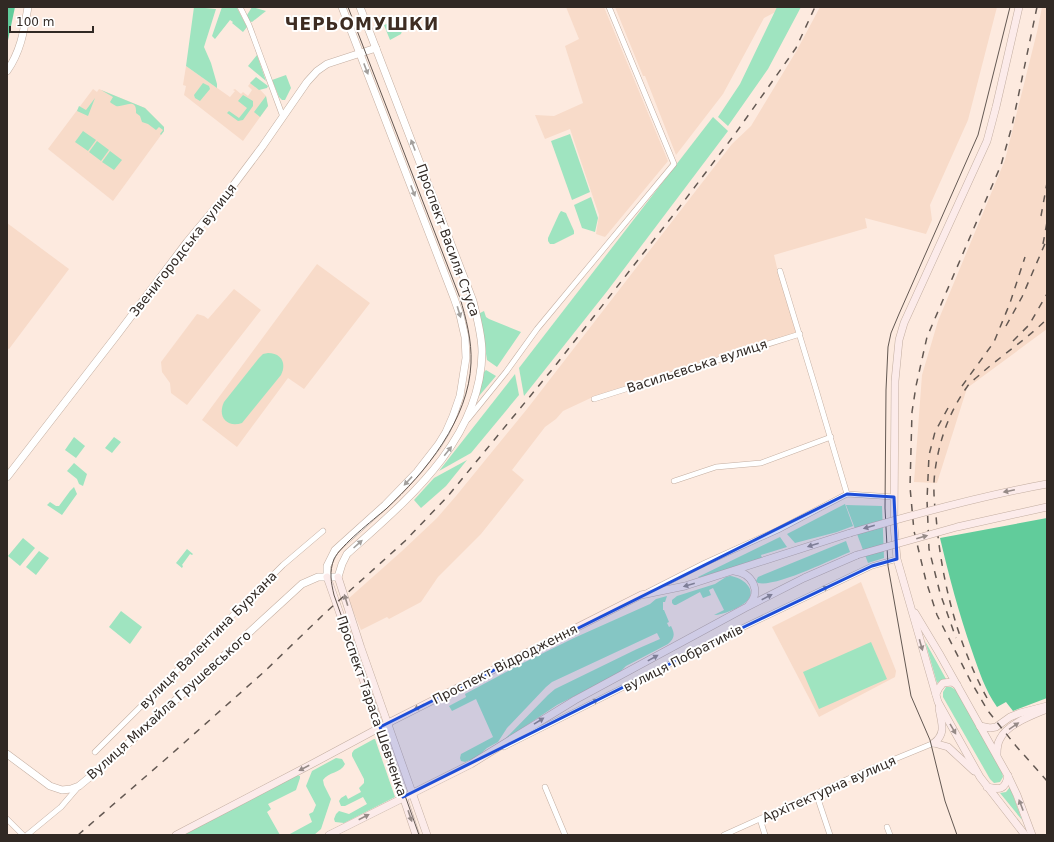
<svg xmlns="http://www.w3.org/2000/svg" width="1054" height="842" font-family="'DejaVu Sans',sans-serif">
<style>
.built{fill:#f8dbc9}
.green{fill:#9fe4c0}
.forest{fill:#61cc9b}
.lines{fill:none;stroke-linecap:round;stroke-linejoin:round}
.minor-casing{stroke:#c3aea1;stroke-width:6}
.tertiary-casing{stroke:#c3aea1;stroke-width:8}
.secondary-casing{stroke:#c3aea1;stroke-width:8}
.minor{stroke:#fff;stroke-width:5}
.tertiary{stroke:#fff;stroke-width:7}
.secondary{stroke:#fcebea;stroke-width:7}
.tram{stroke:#635852;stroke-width:1}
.rail{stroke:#635852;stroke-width:1.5;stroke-dasharray:7 7;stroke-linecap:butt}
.secondary-bridge-casing{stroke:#c3aea1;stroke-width:8;stroke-linecap:butt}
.secondary-bridge{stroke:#fcebea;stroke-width:7}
.oneway{fill:#a29f9c}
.oneway2{fill:#968a87}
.marked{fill:#1d4ed8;fill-opacity:0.2;stroke:#1d4ed8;stroke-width:3;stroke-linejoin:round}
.labels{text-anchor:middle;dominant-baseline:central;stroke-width:4;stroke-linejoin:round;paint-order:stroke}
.street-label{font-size:13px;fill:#312924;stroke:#fff}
.district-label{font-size:17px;font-weight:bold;letter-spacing:1px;fill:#3d2c22;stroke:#fff}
</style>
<rect width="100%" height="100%" fill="#fdeadf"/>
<g class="built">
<polygon points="566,7 604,7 668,161 605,237 596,234 599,215 570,129 545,139 535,115 554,116 583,103 565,46 579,39"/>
<polygon points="615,7 785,7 764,18 723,94 676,155 645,76 643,76"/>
<polygon points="820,7 997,7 968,120 930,205 932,220 926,234 865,218 867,228 774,255 778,272 797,333 595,396 563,411 556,419 545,427 512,470 524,480 481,534 438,577 421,602 389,619 387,617 361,630 348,599 402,551 437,518 456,496 527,409 732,144 751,126 797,50"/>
<polygon points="1042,7 1047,7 1047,329 967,388 937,483 914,482 922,375 938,321 1005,160 1037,32"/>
<polygon points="186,66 230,97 235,91 233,90 235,89 241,94 243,92 248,96 252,90 248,86 252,81 266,96 268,106 243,141 184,95 186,86 183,85"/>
<polygon points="93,89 97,92 99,89 145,108 164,127 164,131 113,201 48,149"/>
<polygon points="7,223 69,269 9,349 7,348"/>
<polygon points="317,264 370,303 304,389 288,378 237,447 202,420"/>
<polygon points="234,289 261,310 187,405 171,393 170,383 162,372 161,362 197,314 204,316 208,319"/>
<polygon points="861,582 896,671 895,677 819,717 772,627"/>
</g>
<g class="green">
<polygon points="194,7 216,9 204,47 211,63 217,84 217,88 186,66"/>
<polygon points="222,7 235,7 237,8 247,27 243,32 232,23 233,22 230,20 215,39 212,36"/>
<polygon points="252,7 266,11 252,22 249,21 247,15"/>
<polygon points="777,7 801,7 768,69 728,126 718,117 740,84"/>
<polygon points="397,20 402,31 401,34 390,40 384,25"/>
<polygon points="257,55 266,81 248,66"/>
<polygon points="286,75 291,88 285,100 282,100 279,97 272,80"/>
<polygon points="256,77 268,86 267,88 259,90 250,83"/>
<polygon points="203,83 209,86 210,89 200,101 195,98 194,95"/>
<path d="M101 90 145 108 164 127V131L161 135 160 134 163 130 159 127 156 130 148 124 142 122 140 116 136 113C137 96 123 108 116 106 114 105 111 103 110 102L113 97Z"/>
<polygon points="243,95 253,101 253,106 243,120 238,121 227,113 229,111 239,118 247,108 238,101"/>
<polygon points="266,96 268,106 260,117 254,112"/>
<polygon points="95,98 88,116 77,111 79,106 86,110"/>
<polygon points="713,117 728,131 608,290 524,396 519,368"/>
<polygon points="83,131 96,140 88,151 75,142"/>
<polygon points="570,134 590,192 572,200 551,141"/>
<polygon points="97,141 109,150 101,161 89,152"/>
<polygon points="110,151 122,160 114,170 102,162"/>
<polygon points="591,197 598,218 595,232 582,228 574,205"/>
<polygon points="561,211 566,213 574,231 574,234 554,244 550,244 548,241 548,238 559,214"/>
<polygon points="484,311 486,317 489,319 521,332 497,367 487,360 480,316 480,313"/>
<path d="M268 353C281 353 287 363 281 375L242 423C227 428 217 417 224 402L259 358 263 354Z"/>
<polygon points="486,370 496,376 479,396 484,372"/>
<polygon points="515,374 519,395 471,453 439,471"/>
<polygon points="74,437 85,446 76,458 65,450"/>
<polygon points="114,437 121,442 112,453 105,448"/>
<polygon points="467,460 446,486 421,508 414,500 434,478"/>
<polygon points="74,463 87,474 83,486 79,484 77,479 67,471"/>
<polygon points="74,487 77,494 62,515 47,505 50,502 56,506 59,506 70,491"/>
<polygon points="845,504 853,526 837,532 795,543 787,534"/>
<polygon points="846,505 882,506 884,558 868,563"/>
<polygon points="780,537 787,547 761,555 762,558 699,578 698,577"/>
<polygon points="23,538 35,548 20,566 8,556"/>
<path d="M846 541 850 552C830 560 777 587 758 583L756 581 758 577 770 572Z"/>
<polygon points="187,549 193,554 192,555 190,554 182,565 183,566 182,568 176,563"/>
<polygon points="39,551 49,558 36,575 26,567"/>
<path d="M730 576C742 577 759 590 746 602 739 608 723 615 714 615L724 610 713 588 709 590 711 595 703 598 700 592 676 605H674L672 603V600L677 596 715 584 726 577Z"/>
<path d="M667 596 665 602H663V610H664L669 622 667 623 669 627 671 626C675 634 675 638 668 644L626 666 618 674 557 705 503 741 548 695 555 689 637 649 660 639 657 633 552 682 546 687 507 728 498 742 487 748 477 757 465 762 461 761 460 758 461 754 493 737 476 699 452 711 449 706 466 697 465 694 521 664 574 638 650 604 656 599Z"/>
<polygon points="121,611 142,627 130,644 109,627"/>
<polygon points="925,641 946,679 941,680 937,683"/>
<polygon points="871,642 887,679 819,709 803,672"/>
<polygon points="946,687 951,687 956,690 1002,772 1003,777 1000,782 994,783 990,779 943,697 943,692"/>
<polygon points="374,739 375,739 395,797 344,823 335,822 334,819 336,814 339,811 349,814 367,804 363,797 345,806 341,806 339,801 341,798 346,795 348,799 361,792 359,788 364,783 364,779 352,756 352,753 354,750"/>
<path d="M336 758 342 759 345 764C341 773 328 772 323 780L324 785 331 799 321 829 314 835H288L312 822 309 814 313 812 316 805 306 786 312 771Z"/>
<polygon points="297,775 300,776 300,778 296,790 268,804 271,809 267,812 280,835 183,835"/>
<polygon points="1010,787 1022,820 1000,793 1006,792"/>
</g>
<g class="forest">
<polygon points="7,7 15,7 7,45"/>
<path d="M1047 518V698L1013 711 1006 702 997 707C985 690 979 671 972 651 959 614 949 576 940 538Z"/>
</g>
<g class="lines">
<g class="minor-casing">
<g id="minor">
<polyline points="240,7 249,25 283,117"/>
<polyline points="780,271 815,386 847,494"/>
<polyline points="594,399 800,334"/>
<polyline points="468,419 506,372 537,329 674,164 609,7"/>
<polyline points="674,481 716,467 761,463 831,437"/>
<polyline points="648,592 705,563 778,530 847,494 894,497"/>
<polyline points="504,747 746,626 872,566 897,559"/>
<polyline points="95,752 283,565 323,531"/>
<polyline points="545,787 565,835"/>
<polyline points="816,793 830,835"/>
<polyline points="7,819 23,835"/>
<polyline points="760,819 765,835"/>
<polyline points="887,827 890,835"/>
<polyline points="27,835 61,807 79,786"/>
<polyline points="724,835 868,770 934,743"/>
</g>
</g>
<g class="tertiary-casing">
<g id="tertiary">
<path d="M7 71C21 51 24 30 28 7"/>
<polyline points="7,477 117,335 187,242 226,195 262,147 307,82 317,71 327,64 376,48"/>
<polyline points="327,577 327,566 335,550 385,505 417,472 438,445 446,432 453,416 460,396 466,358 465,337 460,315 454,298 342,7"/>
<path d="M7 754 50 786 62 790 71 789 79 786 108 762 302 584 318 577H338L342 564 347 554C407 500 481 440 482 352 482 335 477 318 473 301L360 7"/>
</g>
</g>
<g class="secondary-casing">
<g id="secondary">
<polyline points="1019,7 996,107 987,141 904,323 899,340 895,381 894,526 897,559 938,702 980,777 1025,835"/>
<path d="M734 571C752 573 762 591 749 605"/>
<polyline points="327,577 374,710 416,835"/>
<polyline points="338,577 361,648 427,835"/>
<polyline points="915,613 939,653 1008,776 1017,795 1032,835"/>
<polyline points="936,694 939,688 943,683 952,682 957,685"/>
<polyline points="980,726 990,728 996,727 1010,717 1020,713 1047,706"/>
<polyline points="934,743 948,747 974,771"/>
<path d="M934 743C947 733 941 722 939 708"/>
<path d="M997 754C997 748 997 744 1000 739 1007 724 1033 715 1047 709"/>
<path d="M987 787C1000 790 1005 790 1008 776"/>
<polyline points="176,835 308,766 392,721 641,595 685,586 850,533"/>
<polyline points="329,835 471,764 575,700 745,608 804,578 857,555"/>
</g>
</g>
<use href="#minor" class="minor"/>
<use href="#tertiary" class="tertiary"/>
<use href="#secondary" class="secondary"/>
<g class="tram">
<path d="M348 7 460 298C466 318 472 341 471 363 469 419 426 472 386 509 373 520 341 545 334 559 329 572 331 582 334 595L419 835"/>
<polyline points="957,835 945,801 930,740 911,696 888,566 885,508 886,390 888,347 891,333 899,314 978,135 1010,7"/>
</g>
<g class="rail">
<polyline points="1037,7 1012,126 1001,165 927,337 916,386 912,412 910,487 914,531 926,581 937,615 970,680 988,711 1016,746 1047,781"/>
<polyline points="1041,216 1047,183"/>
<polyline points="1043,244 1047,222"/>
<polyline points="1006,326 1022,297 1047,239"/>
<polyline points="1013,341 1029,325 1047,294"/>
<polyline points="962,386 994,342 1010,303 1025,257"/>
<polyline points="948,408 935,432 929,455 927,500 929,549 940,593 956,638"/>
<path d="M987 698C957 643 941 579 936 516 934 502 933 486 935 471 939 441 949 412 967 387 971 381 979 376 984 371 1005 353 1028 338 1047 319"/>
<polyline points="78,835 167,758 265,671 324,614 405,541 448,496 555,366 678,209 735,134 796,48 815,7"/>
</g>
<g class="secondary-bridge-casing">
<g id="secondary-bridge">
<path d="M850 533C915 514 980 496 1047 484"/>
<polyline points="857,555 957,527 1047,507"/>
</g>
</g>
<use href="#secondary-bridge" class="secondary-bridge"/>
</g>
<defs><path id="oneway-solid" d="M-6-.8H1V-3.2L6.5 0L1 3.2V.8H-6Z"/></defs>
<g class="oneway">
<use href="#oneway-solid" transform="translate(366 69) rotate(69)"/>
<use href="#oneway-solid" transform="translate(413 145) rotate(-111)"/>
<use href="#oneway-solid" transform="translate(413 191) rotate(69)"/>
<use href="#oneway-solid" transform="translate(459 312) rotate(73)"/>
<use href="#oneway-solid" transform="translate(448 451) rotate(-51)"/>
<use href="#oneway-solid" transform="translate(408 481) rotate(133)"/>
<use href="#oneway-solid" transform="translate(358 544) rotate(-42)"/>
<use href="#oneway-solid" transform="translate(823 589) rotate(-25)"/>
<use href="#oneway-solid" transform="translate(593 702) rotate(-27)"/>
</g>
<g class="oneway2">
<use href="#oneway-solid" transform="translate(1009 491) rotate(168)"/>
<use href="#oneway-solid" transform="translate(869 527) rotate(164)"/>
<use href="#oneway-solid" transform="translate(922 537) rotate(-16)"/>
<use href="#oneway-solid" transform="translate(813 545) rotate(162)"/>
<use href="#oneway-solid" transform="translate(689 585) rotate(164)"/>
<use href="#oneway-solid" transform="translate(767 597) rotate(-27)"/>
<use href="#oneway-solid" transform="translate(346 600) rotate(-107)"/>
<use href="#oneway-solid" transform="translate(921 645) rotate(74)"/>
<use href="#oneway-solid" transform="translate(653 658) rotate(-29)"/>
<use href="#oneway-solid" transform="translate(419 707) rotate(153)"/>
<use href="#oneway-solid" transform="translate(539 721) rotate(-32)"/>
<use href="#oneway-solid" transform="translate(1014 726) rotate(-34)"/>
<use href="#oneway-solid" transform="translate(953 729) rotate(60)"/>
<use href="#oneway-solid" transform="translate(304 768) rotate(152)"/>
<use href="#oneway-solid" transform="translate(1021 805) rotate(-111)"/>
<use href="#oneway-solid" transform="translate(410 816) rotate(71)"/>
<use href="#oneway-solid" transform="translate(364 817) rotate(-27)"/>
</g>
<path class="marked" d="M847 494 894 497 897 559 872 566 746 626 403 797 380 727Z"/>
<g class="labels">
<g class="street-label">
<text transform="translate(448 240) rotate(70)">Проспект Василя Стуса</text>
<text transform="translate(183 250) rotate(-52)">Звенигородська вулиця</text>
<text transform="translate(697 366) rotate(-18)">Васильєвська вулиця</text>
<text transform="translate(208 640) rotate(-45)">вулиця Валентина Бурхана</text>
<text transform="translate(683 658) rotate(-27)">вулиця Побратимів</text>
<text transform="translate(505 664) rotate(-27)">Проспект Відродження</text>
<text transform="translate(169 705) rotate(-42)">Вулиця Михайла Грушевського</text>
<text transform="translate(372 706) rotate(71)">Проспект Тараса Шевченка</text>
<text transform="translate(829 789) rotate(-24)">Архітектурна вулиця</text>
</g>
<g class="district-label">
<text x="362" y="24">ЧЕРЬОМУШКИ</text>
</g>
</g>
<rect width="1054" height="842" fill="none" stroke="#312924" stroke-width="16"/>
<path d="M10 26v6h83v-6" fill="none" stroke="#312924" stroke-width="2"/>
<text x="16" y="26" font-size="12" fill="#312924" stroke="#ffffff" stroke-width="3" paint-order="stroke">100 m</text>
</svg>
